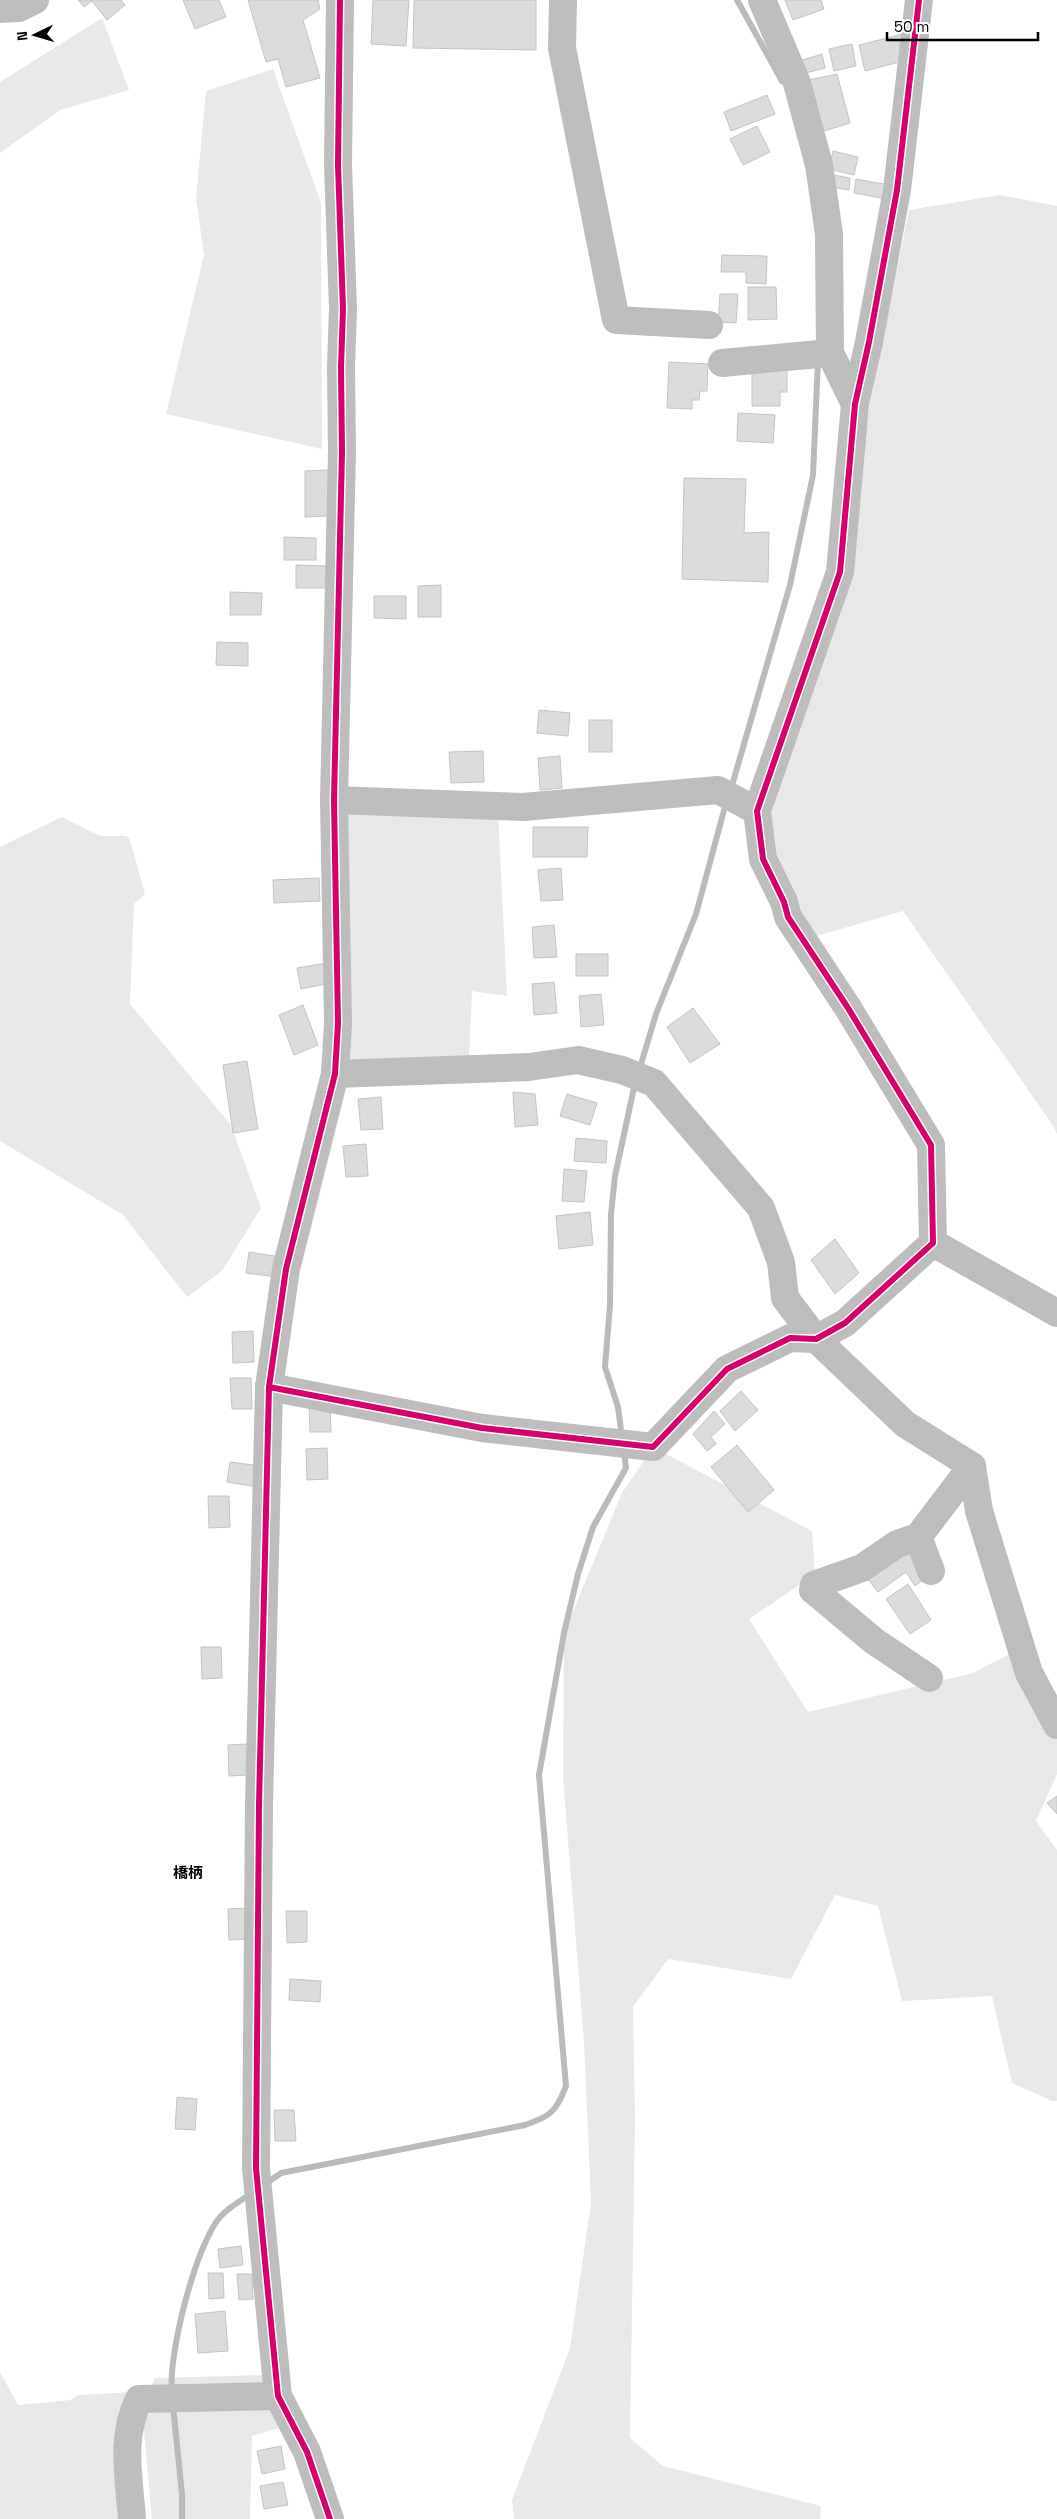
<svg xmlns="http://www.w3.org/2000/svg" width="1057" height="2519" font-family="'Space Grotesk','Noto Sans JP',sans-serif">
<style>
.green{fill:#e8e8e8}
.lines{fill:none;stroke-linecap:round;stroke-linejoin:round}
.stream{stroke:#bababa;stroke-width:6}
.building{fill:#dcdcdc;stroke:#c4c4c4}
.minor{stroke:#bdbdbd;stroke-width:28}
.cycleway-casing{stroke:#fff;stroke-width:9}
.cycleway{stroke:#d6006c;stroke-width:6}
.labels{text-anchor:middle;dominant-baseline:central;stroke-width:4.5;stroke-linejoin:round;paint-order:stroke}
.neighbourhood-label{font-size:15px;font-weight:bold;fill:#000;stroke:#fff}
</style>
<rect width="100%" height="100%" fill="#fff"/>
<g class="green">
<polygon points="102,18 129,90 60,110 0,153 0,82"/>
<polygon points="273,69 321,203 322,449 166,414 204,255 196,198 206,91"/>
<polygon points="1000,195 1057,206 1057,1134 1050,1121 903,911 796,942 765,838 840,553 909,210"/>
<polygon points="348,813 498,813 507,996 472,991 469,1060 350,1060"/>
<polygon points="62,817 100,836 126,836 130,840 145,894 134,904 130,1004 231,1125 261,1208 222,1271 187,1297 123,1215 0,1141 0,847"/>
<polygon points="653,1447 812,1531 815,1574 749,1619 808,1712 973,1673 1013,1652 1057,1736 1057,1774 1036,1821 1057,1850 1057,2101 1052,2101 1012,2083 992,1996 902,2001 878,1906 835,1895 791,1979 668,1959 633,2007 635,2119 630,2438 663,2466 821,2506 820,2519 514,2519 512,2500 570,2348 591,2203 584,2042 563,1777 564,1633 622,1493"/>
<polygon points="0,2372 18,2405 71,2400 78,2395 133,2392 125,2519 0,2519"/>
<polygon points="270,2375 288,2425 252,2436 250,2519 152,2519 142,2410 155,2378"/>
</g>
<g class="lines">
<g class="stream">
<polyline points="737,0 782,81"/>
<polyline points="731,789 790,585 813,475 818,360"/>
<polyline points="639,1071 656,1014 696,914 726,803"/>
<polyline points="622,1438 618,1407 605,1367 610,1305 611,1214 615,1176 635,1083"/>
<path d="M264 2185 281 2173 525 2125C551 2116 556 2112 566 2086L539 1775 564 1633 578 1574 593 1527 626 1468 624 1450"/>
<path d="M172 2391C168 2355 196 2243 221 2216 229 2207 242 2200 252 2193"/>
<polyline points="173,2406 182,2494 182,2519"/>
</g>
</g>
<g class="building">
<polygon points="78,0 121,0 125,5 107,20 92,1 84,7"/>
<polygon points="183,0 219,0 226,17 195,29"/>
<polygon points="248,0 318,0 320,9 303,20 320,78 286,87 278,59 266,62"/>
<polygon points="373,0 409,0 406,46 371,44"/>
<polygon points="414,0 536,0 536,50 413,48"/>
<polygon points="785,0 821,0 824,9 793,20"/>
<polygon points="903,34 903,61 865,71 859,45"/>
<polygon points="852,44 856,66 834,71 829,49"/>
<polygon points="822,54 825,68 802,74 799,61"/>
<polygon points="837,74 850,123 821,132 809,80"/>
<polygon points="767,95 775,114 731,131 724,112"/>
<polygon points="757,126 770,152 743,165 730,139"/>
<polygon points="833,151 858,157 854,175 829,169"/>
<polygon points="833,175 850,178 849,190 831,187"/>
<polygon points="856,179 889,185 886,199 854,193"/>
<polygon points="722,255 767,256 766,284 746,283 746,272 721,272"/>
<polygon points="748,287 776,287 777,319 748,320"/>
<polygon points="720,294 738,294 736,323 718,322"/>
<polygon points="669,362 708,364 707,391 700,391 699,400 692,400 692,409 667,408"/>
<polygon points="752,368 787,369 787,392 780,392 780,406 752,406"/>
<polygon points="738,413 775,415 773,443 737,441"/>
<polygon points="329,470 329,516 305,517 305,471"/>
<polygon points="684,478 746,479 744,533 769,532 768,582 682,579"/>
<polygon points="284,537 316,538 316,560 284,560"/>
<polygon points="296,565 327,566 327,588 296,588"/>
<polygon points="441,585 441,617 418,617 418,586"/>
<polygon points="230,592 262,593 261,615 230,615"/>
<polygon points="374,596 406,596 406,619 374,618"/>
<polygon points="217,642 248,643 248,666 216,665"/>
<polygon points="539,710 570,713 568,736 537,733"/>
<rect x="589" y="720" width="23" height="32"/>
<polygon points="483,751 484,782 451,783 449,752"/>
<polygon points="560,756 562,788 540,790 538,758"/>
<polygon points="533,827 588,827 587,857 533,857"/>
<polygon points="561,868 563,900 541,901 538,870"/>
<polygon points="319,878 320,901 274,903 273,880"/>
<polygon points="554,925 557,957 534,958 532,927"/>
<rect x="576" y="954" width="32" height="22"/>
<polygon points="327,963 331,983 301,989 297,968"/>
<polygon points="554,982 557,1013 534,1015 532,984"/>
<polygon points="601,994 604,1025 581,1027 579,996"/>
<polygon points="303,1005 318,1045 294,1055 279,1015"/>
<polygon points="693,1008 720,1044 690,1063 667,1027"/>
<polygon points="247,1061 258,1129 233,1133 223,1065"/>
<polygon points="513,1092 535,1094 538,1125 515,1127"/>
<polygon points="567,1094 597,1103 590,1125 560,1116"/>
<polygon points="381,1097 383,1129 361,1130 358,1099"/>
<polygon points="576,1138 607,1141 606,1163 574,1161"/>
<polygon points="366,1144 368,1176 346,1177 343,1146"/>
<polygon points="564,1169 587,1171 584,1202 562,1201"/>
<polygon points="590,1212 593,1245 559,1249 556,1216"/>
<polygon points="835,1239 859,1273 835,1294 811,1260"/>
<polygon points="249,1252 280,1257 277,1277 246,1273"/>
<polygon points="253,1331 254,1362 233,1363 232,1332"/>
<polygon points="230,1378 251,1378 252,1409 232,1409"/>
<polygon points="741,1391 758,1410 735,1431 720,1411"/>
<polygon points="330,1401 331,1432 310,1432 309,1402"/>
<polygon points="714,1411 725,1424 711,1437 716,1444 707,1451 693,1434"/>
<polygon points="737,1445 774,1490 748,1512 711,1467"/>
<polygon points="327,1448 328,1479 307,1480 306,1449"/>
<polygon points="230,1462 261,1466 258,1487 227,1482"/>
<polygon points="208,1496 229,1496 230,1527 209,1528"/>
<polygon points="907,1547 928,1576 915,1586 906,1572 878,1592 866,1577"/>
<polygon points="908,1584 931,1620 910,1634 886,1599"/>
<polygon points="201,1647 221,1647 222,1678 202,1679"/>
<polygon points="248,1744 249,1775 229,1776 228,1745"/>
<polygon points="1057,1796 1057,1814 1047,1803"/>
<polygon points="249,1908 250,1939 229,1940 228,1909"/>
<polygon points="286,1911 307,1911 307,1942 287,1943"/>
<polygon points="290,1979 321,1981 320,2002 289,2000"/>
<polygon points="177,2097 197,2099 195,2130 175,2129"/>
<polygon points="274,2110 294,2110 296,2141 275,2141"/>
<polygon points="241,2246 243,2265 220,2268 218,2249"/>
<polygon points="208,2273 223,2273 224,2298 209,2299"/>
<polygon points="237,2274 252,2274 253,2299 239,2300"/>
<polygon points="225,2311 228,2351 198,2353 195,2314"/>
<polygon points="281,2446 285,2469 262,2474 257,2451"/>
<polygon points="283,2482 288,2505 264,2509 260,2486"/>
</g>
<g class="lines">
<g class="minor">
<polyline points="563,0 562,48 616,320 709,325"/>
<polyline points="762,0 797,83 819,165 829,234 830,353 855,404"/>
<polyline points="0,9 19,8 35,0"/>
<polyline points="722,363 830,353"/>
<polyline points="334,800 523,807 718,790 757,811"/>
<polyline points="335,1074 529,1067 578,1060 622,1070 654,1083 761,1208 781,1262 785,1298 816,1339 905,1424 972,1466 979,1511 1029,1673 1057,1725"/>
<polyline points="933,1243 1057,1313"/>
<polyline points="269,1387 482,1428 653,1447 727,1369 790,1338 816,1339 845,1323 933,1243 931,1145 848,1008 788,917 784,902 763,859 757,811 840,572 855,404 869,342 897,190 919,0"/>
<polyline points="918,1537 931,1571"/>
<polyline points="929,1678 874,1641 813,1590 814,1585 862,1568 897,1544 918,1537 972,1466"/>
<path d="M132 2519C129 2477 120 2438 139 2399L278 2396"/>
<polyline points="330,2519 307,2452 278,2396 256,2168 259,1804 269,1387 286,1269 335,1074 338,1023 334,800 342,452 341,367 343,309 338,165 340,0"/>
</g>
<g class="cycleway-casing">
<g id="cycleway">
<polyline points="269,1387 482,1428 653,1447 727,1369 790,1338 816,1339 845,1323 933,1243 931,1145 848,1008 788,917 784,902 763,859 757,811 840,572 855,404 869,342 897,190 919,0"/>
<polyline points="330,2519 307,2452 278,2396 256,2168 259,1804 269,1387 286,1269 335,1074 338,1023 334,800 342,452 341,367 343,309 338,165 340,0"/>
</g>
</g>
<use href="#cycleway" class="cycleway"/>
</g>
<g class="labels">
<g class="neighbourhood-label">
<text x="188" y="1872">橋柄</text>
</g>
</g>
<g transform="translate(35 35) rotate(265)" stroke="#ffffff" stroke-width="4" paint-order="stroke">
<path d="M0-4L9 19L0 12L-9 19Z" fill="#000000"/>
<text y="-8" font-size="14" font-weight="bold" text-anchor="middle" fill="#000000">N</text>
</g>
<path d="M887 32v8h151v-8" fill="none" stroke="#000000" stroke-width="2.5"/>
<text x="894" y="32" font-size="15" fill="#000000" stroke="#ffffff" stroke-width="4" paint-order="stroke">50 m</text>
</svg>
